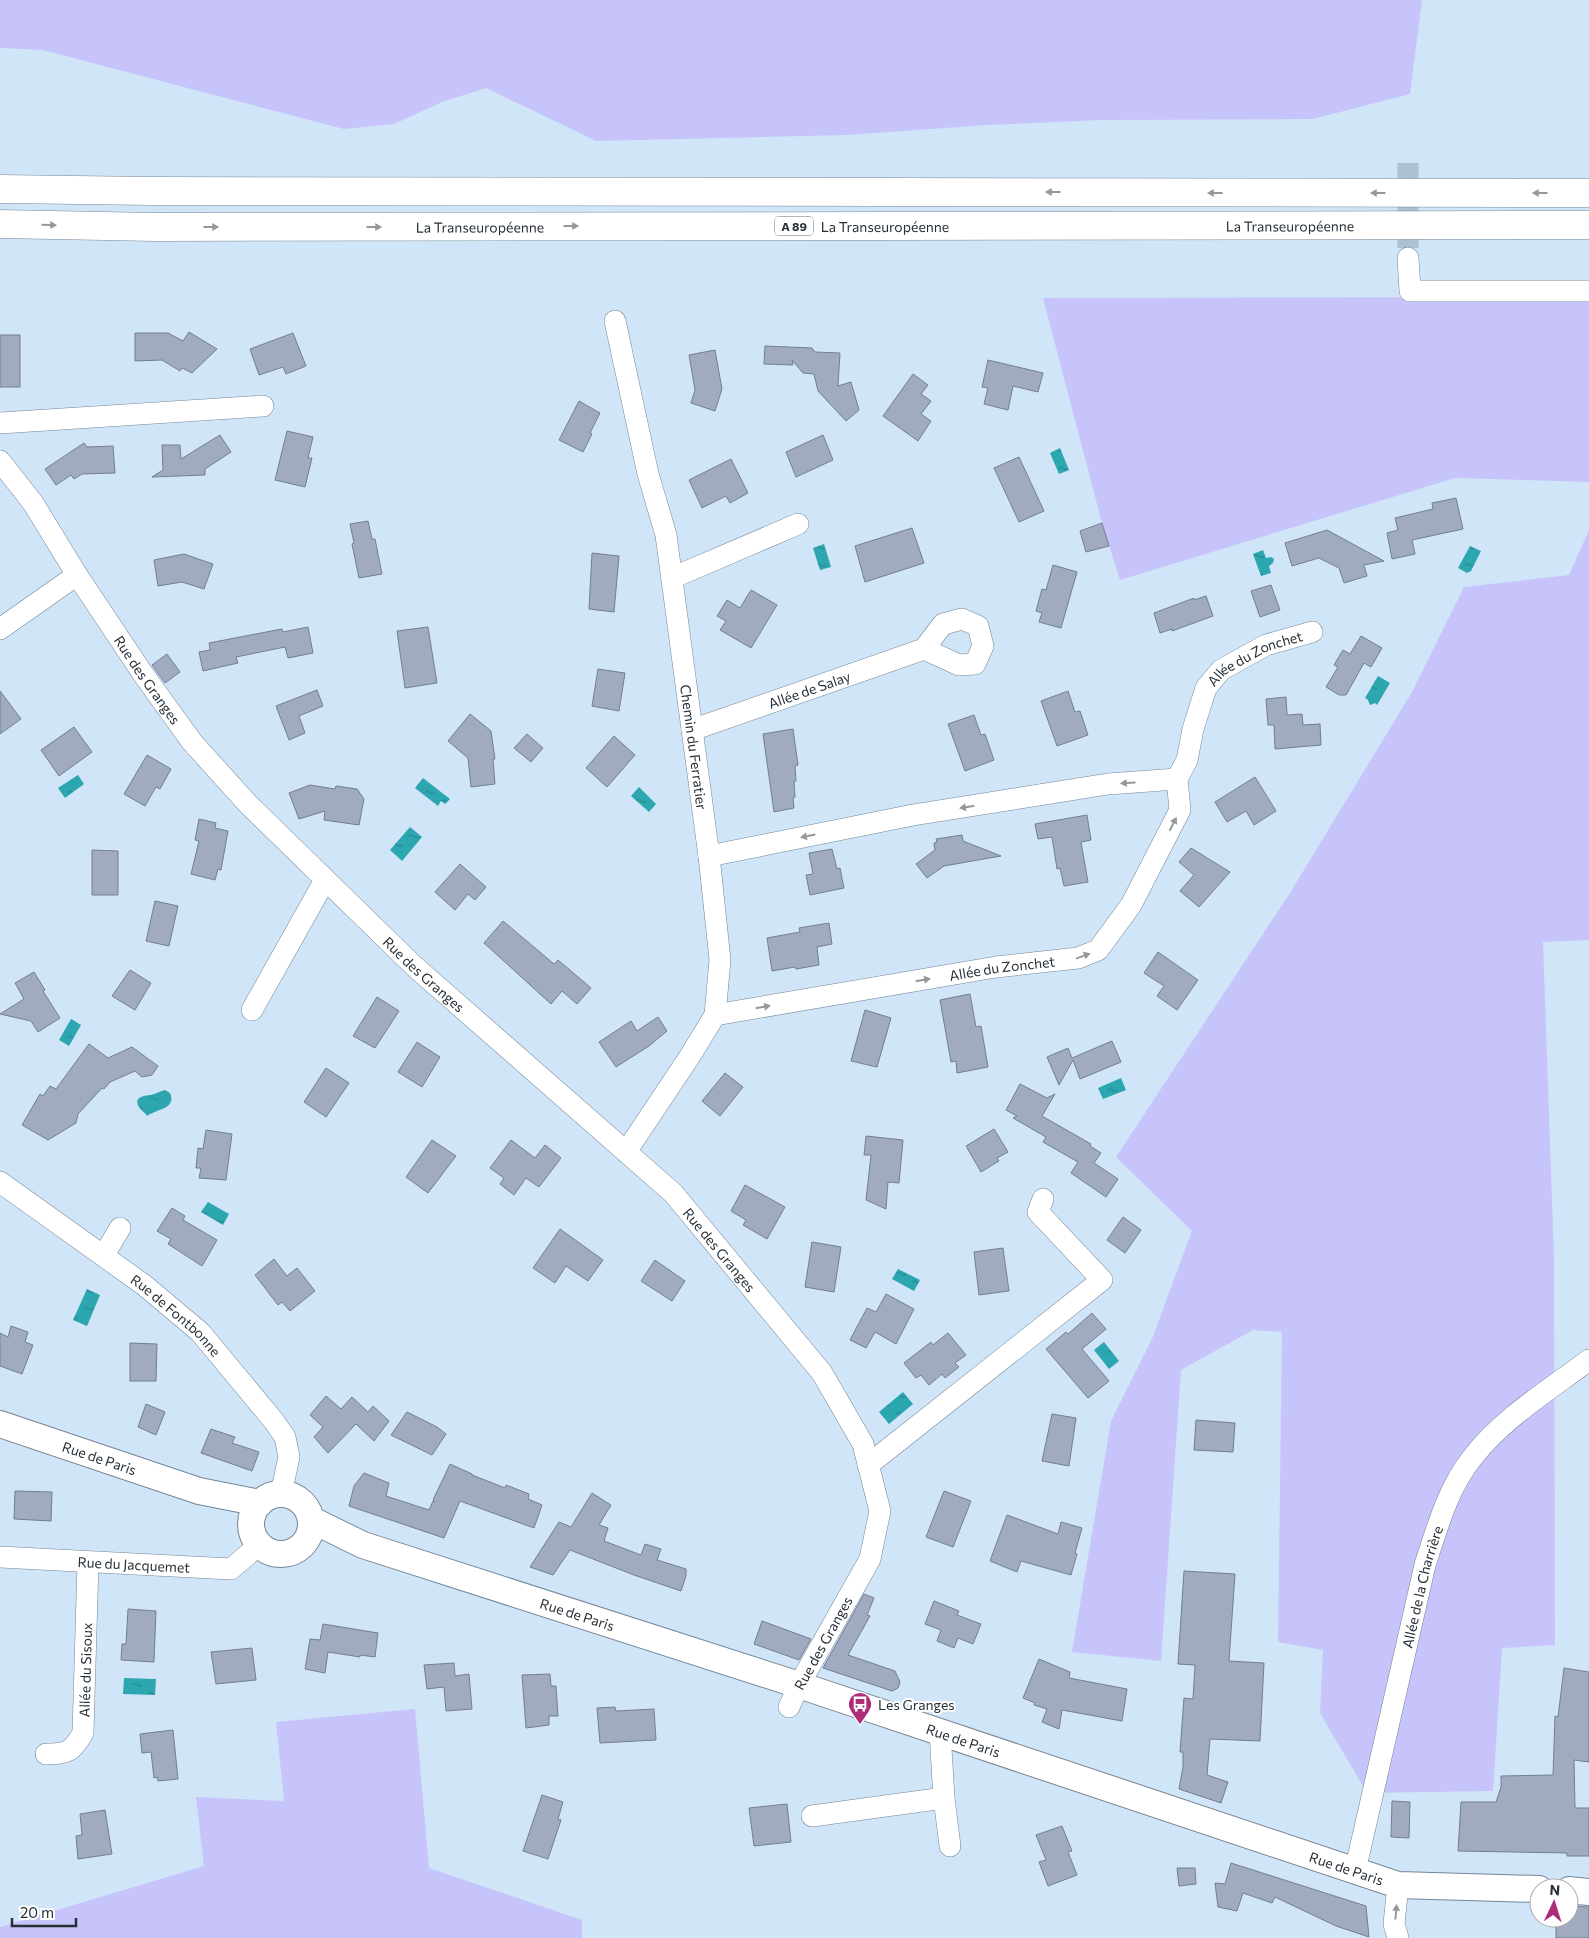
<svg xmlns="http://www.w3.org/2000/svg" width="1589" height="1938" font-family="Commissioner,sans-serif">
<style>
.grass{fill:#c6c4fb}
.water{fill:url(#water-ripples)}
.building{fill:#a0aac0;stroke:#747e93}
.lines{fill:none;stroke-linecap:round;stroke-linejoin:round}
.minor-tunnel{stroke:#aec1d1;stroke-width:21;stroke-dasharray:21 11;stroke-linecap:butt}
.minor-casing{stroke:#738697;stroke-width:22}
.major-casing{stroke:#738697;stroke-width:28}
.highway-casing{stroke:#738697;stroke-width:29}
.minor{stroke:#fff;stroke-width:21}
.major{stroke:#fff;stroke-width:26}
.highway{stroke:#fff;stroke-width:28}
.oneway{fill:#94989b}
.labels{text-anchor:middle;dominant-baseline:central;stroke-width:4;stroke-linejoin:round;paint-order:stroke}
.shield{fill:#fff;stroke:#686e73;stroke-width:1}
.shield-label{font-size:12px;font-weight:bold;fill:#283037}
.street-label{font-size:14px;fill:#283037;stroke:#fff}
.poi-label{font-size:14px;fill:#283037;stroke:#fff;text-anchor:start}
</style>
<defs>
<pattern id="water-ripples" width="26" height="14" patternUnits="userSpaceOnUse" patternTransform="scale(1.25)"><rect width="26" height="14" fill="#2ca6af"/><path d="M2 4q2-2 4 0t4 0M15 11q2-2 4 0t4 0" fill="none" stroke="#26888f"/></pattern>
</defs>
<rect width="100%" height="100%" fill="#d0e5f8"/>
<g class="grass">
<polygon points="0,0 1422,0 1410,94 1313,119 1101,120 987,125 847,135 596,141 486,88 442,102 394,124 344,129 43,50 0,48"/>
<polygon points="1589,297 1589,482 1455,478 1120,580 1102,523 1043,298"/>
<polygon points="1589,530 1589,940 1543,942 1554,1258 1555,1645 1502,1648 1493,1791 1367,1793 1320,1713 1323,1650 1278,1642 1282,1332 1253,1330 1181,1370 1161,1661 1072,1652 1111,1421 1152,1339 1192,1231 1116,1157 1290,893 1412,692 1464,587 1569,575"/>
<polygon points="415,1709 429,1868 582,1920 582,1938 0,1938 0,1927 204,1866 196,1797 284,1801 276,1722"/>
</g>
<g class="water">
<polygon points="1060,448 1069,470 1059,474 1050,453"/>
<polygon points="824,544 831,567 820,570 813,548"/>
<polygon points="1470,546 1481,551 1471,571 1467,573 1458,568"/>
<polygon points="1263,550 1266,558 1271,557 1274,559 1273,563 1269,566 1271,573 1261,576 1253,554"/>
<polygon points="1378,676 1390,683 1377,705 1375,703 1370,705 1368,700 1365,698"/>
<polygon points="78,775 84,784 65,798 58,788"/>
<polygon points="423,778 450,799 445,804 441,801 438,806 415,788"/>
<polygon points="639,787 656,804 649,812 631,796"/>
<polygon points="410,827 422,837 402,861 390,850"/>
<polygon points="71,1019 81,1025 69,1046 59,1040"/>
<polygon points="1121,1078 1126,1090 1103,1099 1098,1088"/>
<path d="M165 1090 170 1093C177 1109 156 1109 147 1116 145 1112 140 1110 139 1107 132 1095 148 1096 154 1094 158 1093 160 1091 165 1090Z"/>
<polygon points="208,1202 229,1214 223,1225 201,1212"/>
<polygon points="898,1269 920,1280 914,1291 892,1279"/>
<polygon points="87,1289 100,1295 87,1326 73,1320"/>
<polygon points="1104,1342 1119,1361 1109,1369 1094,1350"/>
<polygon points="903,1392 913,1404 889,1424 879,1412"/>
<polygon points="124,1678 156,1679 155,1695 123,1694"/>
</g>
<g class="building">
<polygon points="189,332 217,349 192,373 182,368 180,371 162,360 135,361 135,333 168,333 183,341"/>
<polygon points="293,333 306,366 286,374 283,367 259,375 250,349"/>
<rect x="0" y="335" width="20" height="52"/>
<polygon points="765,346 812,348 815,352 840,353 838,386 851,382 859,410 846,421 818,391 814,374 803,373 792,360 793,365 764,364"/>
<polygon points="715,350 722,389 715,411 691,403 695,390 689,355"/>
<polygon points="988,360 1043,373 1038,392 1013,386 1008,410 984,404 988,388 982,387"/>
<polygon points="913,374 928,385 921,394 931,401 921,414 931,421 918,441 883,416"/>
<polygon points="579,401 600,413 590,433 592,434 583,452 559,440"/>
<polygon points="287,431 313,437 308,458 312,458 305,487 275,480"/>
<polygon points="220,435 231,452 205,469 205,475 152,477 163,470 162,445 180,445 181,459"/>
<polygon points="823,435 833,460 796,477 786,452"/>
<polygon points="84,443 87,447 113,446 115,473 82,474 74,479 71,475 56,485 45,469"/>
<polygon points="1019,457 1044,511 1019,522 994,468"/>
<polygon points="731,459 748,493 730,503 726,496 702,508 689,480"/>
<polygon points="1456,498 1463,529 1412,540 1415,554 1392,559 1387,533 1398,530 1395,518 1433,509 1432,503"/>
<polygon points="368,521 372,539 375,539 382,574 359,578 352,544 354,543 350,524"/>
<polygon points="1102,523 1109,546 1086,552 1080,531"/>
<polygon points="912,528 924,563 865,582 855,546"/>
<polygon points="1327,530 1384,561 1364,565 1367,576 1344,583 1339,568 1319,558 1292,566 1285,543"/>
<polygon points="592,553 619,556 614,612 589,609"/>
<polygon points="184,554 213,564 204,589 182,582 158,586 154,560"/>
<polygon points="1053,565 1077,572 1061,628 1039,622 1042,613 1036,611 1042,589 1046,590"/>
<polygon points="1271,585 1280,610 1260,617 1251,591"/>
<polygon points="751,590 777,605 751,648 720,630 726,621 717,616 727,600 740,608"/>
<polygon points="1206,596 1213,616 1172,631 1172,629 1160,633 1154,613 1194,598 1194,600"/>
<polygon points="308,627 313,653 288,658 285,647 236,657 238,663 203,671 199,652 210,650 209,643 282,629 283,632"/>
<polygon points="428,627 437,683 405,688 397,631"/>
<polygon points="1361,636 1382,648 1371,667 1364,663 1346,695 1339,695 1326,687 1338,667 1334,665 1343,650 1350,654"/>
<polygon points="167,654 180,672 165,683 152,665"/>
<polygon points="598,669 625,673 619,711 592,706"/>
<polygon points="317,690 323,706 299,716 305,733 289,740 276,706"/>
<polygon points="0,691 21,719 0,734"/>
<polygon points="1068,691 1075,712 1080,711 1088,735 1057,746 1041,701"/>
<polygon points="1286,697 1287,715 1302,714 1303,725 1320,724 1321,745 1275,749 1274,725 1268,725 1266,699"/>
<polygon points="470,714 491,731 495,759 493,759 495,784 471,787 468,758 448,741"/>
<polygon points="974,715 981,735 985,734 994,760 965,771 948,724"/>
<polygon points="74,727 92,752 59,776 41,750"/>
<polygon points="793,729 798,765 795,766 796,781 794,781 795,797 793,798 794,808 774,812 763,734"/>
<polygon points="527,734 543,748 531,762 514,748"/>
<polygon points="614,736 635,755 607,787 586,768"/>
<polygon points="147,755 171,769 160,789 156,787 145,806 124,794"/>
<polygon points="1255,777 1276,811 1254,825 1246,811 1227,822 1215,802"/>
<polygon points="310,785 335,789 336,786 357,789 364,799 359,825 324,820 325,811 299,819 289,793"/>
<polygon points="1087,815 1091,840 1081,842 1088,882 1064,886 1060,868 1057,869 1052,837 1038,839 1035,824"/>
<polygon points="199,819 216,823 215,828 228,831 221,870 218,869 215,880 191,874 199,841 195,840"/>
<polygon points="962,835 963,841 1001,856 944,866 927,878 916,864 935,850 934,843 937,842 936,839"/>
<polygon points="1191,848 1230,872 1199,907 1180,891 1194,875 1179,862"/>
<polygon points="832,849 837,869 840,868 844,888 810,895 806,875 813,874 809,853"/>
<polygon points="92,850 118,851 118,895 92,895"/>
<polygon points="460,864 486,887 475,900 468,894 455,910 435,892"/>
<polygon points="155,901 178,906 169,946 146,941"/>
<polygon points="503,921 554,964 558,960 591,988 577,1004 562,991 551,1004 484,943"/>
<polygon points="829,923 832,944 817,947 819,965 796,969 795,967 772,971 767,938 800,932 799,928"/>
<polygon points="1158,952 1198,980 1177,1010 1157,996 1164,986 1144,973"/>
<polygon points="130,970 151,983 135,1010 112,996"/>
<polygon points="34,972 45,990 43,991 60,1018 38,1032 31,1021 0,1014 24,999 15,983"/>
<polygon points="970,994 976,1027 981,1026 988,1067 957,1073 956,1061 951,1062 940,1000"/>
<polygon points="377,997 399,1011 375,1048 353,1036"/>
<polygon points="865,1010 891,1018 877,1067 851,1061"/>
<polygon points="658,1017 667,1031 649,1046 616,1067 599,1042 631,1021 637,1031"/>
<polygon points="1112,1041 1121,1062 1080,1079 1073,1060 1059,1085 1047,1057 1068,1048 1072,1058"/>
<polygon points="417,1042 440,1057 422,1087 398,1072"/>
<polygon points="89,1044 108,1058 132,1047 158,1066 152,1075 142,1077 135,1071 110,1082 104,1089 102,1088 78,1114 76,1123 48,1140 22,1125 40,1094 43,1096 50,1086 56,1089"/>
<polygon points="326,1068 349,1083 326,1117 304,1102"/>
<polygon points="725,1073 743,1087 720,1116 702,1101"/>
<polygon points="1020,1084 1047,1098 1055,1094 1042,1116 1091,1144 1090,1146 1101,1153 1094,1163 1118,1179 1106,1197 1071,1173 1078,1162 1043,1142 1046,1137 1013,1118 1017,1116 1006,1110"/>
<polygon points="994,1129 1008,1152 997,1158 999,1161 981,1172 966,1146"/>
<polygon points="206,1130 232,1134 226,1180 199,1178 201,1168 196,1168 198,1148 203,1149"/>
<polygon points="866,1136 903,1140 899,1183 888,1182 886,1209 866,1200 871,1155 864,1155"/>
<polygon points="432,1140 456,1156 428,1193 406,1177"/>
<polygon points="511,1140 535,1158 545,1145 561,1158 539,1187 526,1178 514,1195 500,1184 504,1178 490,1168"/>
<polygon points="745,1185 785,1207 767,1239 743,1225 746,1220 731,1211"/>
<polygon points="172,1208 185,1216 183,1220 217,1240 202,1266 168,1244 171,1239 157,1231"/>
<polygon points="1123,1217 1141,1230 1125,1253 1107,1240"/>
<polygon points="560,1229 603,1260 588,1281 566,1266 555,1283 533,1268"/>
<polygon points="812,1242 841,1247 834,1292 805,1287"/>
<polygon points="1003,1248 1009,1291 979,1295 974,1252"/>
<polygon points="274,1259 287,1276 297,1268 315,1291 290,1311 282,1302 278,1305 255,1275"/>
<polygon points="655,1260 685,1281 672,1301 641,1281"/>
<polygon points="886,1294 914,1309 896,1344 875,1332 866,1348 850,1340 867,1308 876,1312"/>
<polygon points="1092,1313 1106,1329 1082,1349 1109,1381 1088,1398 1046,1349 1066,1332 1068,1334"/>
<polygon points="11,1326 28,1332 25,1342 33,1345 22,1374 0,1366 0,1333 8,1337"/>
<polygon points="948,1333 966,1355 955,1363 959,1367 945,1378 942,1374 929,1385 921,1375 916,1378 904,1363 931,1342 933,1345"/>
<polygon points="130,1343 157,1344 156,1381 130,1381"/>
<polygon points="326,1396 341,1409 352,1397 368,1412 373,1406 389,1421 374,1441 356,1424 328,1453 314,1437 323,1427 310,1415"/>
<polygon points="146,1404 165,1412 156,1435 138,1427"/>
<polygon points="407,1412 437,1427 446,1434 432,1455 391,1435"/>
<polygon points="1052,1414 1076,1418 1069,1466 1042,1461"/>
<polygon points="1196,1420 1235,1423 1233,1452 1194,1450"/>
<polygon points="211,1429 235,1437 232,1443 259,1452 252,1471 201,1453"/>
<polygon points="450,1464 472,1474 472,1475 505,1488 506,1485 529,1494 528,1499 542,1505 534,1528 460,1501 444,1538 349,1506 354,1486 364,1473 389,1483 386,1496 429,1510 433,1501 435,1502 433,1500"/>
<polygon points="15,1491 52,1492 51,1521 14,1519"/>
<polygon points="944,1491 971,1501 953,1547 926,1537"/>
<polygon points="592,1493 611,1505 599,1525 608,1528 604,1541 641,1555 645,1544 661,1549 657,1560 686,1569 686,1576 681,1591 634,1575 570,1550 553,1575 530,1567 559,1522 571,1527"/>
<polygon points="1007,1515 1058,1534 1061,1522 1082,1528 1075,1553 1077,1554 1071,1575 1021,1561 1017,1572 990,1561"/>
<polygon points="1184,1571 1235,1574 1229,1661 1264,1663 1260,1741 1210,1739 1207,1775 1228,1782 1221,1803 1179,1789 1183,1767 1183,1752 1180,1752 1184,1698 1193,1699 1195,1665 1178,1664"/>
<polygon points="864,1594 874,1598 867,1615 870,1616 848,1655 895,1671 900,1682 898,1688 892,1691 823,1668"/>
<polygon points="934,1601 959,1611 957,1615 981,1624 973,1644 958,1638 954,1648 937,1641 941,1630 925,1624"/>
<polygon points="128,1609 156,1611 154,1662 121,1660 122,1644 126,1644"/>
<polygon points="762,1621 811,1639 799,1660 754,1644"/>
<polygon points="323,1624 378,1633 375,1657 360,1655 360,1657 328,1652 325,1673 305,1669 310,1639 320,1640"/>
<polygon points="252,1648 256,1680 216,1684 211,1652"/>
<polygon points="1039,1659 1070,1672 1069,1678 1127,1689 1122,1721 1062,1710 1059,1729 1042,1722 1047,1709 1034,1705 1035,1703 1023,1698"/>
<polygon points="454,1663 455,1676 469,1674 472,1709 446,1711 444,1687 427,1689 424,1665"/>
<polygon points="1564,1668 1589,1672 1589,1762 1574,1760 1575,1808 1589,1808 1589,1856 1567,1856 1567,1853 1458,1851 1461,1802 1496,1802 1501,1787 1501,1776 1553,1775 1555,1716 1558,1717"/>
<polygon points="550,1674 551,1686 556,1686 558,1716 549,1716 549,1725 526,1728 522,1675"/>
<polygon points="615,1707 616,1711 654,1709 656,1740 600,1743 597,1708"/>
<polygon points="173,1730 178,1779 158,1781 157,1777 154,1778 151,1752 142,1753 140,1734"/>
<polygon points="542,1795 563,1802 558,1819 561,1820 548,1859 523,1851"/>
<polygon points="1392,1801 1410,1802 1409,1838 1391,1837"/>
<polygon points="787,1804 791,1842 754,1846 749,1808"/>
<polygon points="105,1810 112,1854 78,1859 76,1836 82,1835 80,1814"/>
<polygon points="1062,1826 1072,1851 1068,1852 1077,1875 1048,1886 1039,1862 1046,1860 1036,1835"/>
<polygon points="1231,1863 1366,1906 1369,1937 1336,1926 1275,1897 1272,1903 1243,1893 1237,1911 1218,1907 1215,1883 1225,1884"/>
<polygon points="1177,1868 1195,1868 1196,1884 1179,1886"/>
<polygon points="1569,1906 1589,1907 1589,1938 1556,1938 1556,1918 1569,1918"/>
</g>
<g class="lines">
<polyline class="minor-tunnel" points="1408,163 1408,258"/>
<g class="minor-casing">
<g id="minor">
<polyline points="1408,258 1410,291 1589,291"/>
<path id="s1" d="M615 321 648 474 666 535 709 856 720 960 715 1015 690 1056 626 1152"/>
<polyline points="0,423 263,406"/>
<path id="s2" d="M0 461 33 503 77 575 143 674 192 742 248 804 414 966 673 1193 822 1373 863 1444 880 1511 870 1559 799 1685 789 1707"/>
<polyline points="672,578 798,524"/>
<polyline points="0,629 77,575"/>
<path id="s3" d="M692 730 924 649 943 624 962 619 978 626 983 646 975 664 959 665 924 649"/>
<polyline points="709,856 913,815 1108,784 1177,779"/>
<polyline points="252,1010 325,880"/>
<path id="s4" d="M715 1015 996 967 1078 958 1098 950 1131 905 1180 810 1177 779 1187 760 1193 729 1206 688 1221 670 1266 645 1312 632"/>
<path id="s5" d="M0 1182 144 1285 200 1332 273 1420 285 1437 289 1457 281 1494"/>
<polyline points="104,1255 120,1228"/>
<polyline points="868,1465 1102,1280 1038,1212 1043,1199"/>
<path id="s6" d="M0 1557 231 1569 259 1545"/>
<path id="s7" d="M46 1754C67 1754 72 1752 83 1733L88 1562"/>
<polyline points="944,1798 950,1846"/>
<polyline points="812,1816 944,1798 940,1732"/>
<path id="s8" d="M1355 1871 1425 1565C1437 1528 1448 1488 1472 1458 1503 1418 1549 1390 1589 1360"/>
<polyline points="1398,1938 1394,1924 1398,1885"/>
</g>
</g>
<g class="major-casing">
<g id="major">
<path id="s9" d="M0 1424 199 1491 260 1503"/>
<circle cx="281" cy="1524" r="30"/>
<path id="s10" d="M312 1520 363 1545 799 1685 1398 1885 1539 1889"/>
<polyline points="1569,1890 1589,1892"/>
</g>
</g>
<g class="highway-casing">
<g id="highway">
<polyline points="0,189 152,191 1589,193"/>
<path id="s11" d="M0 224 155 227 1589 225"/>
</g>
</g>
<use href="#minor" class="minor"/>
<use href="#major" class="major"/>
<use href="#highway" class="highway"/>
</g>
<defs><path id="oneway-solid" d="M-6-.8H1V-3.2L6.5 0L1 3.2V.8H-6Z" transform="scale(1.25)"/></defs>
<g class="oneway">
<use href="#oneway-solid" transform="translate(1053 192) rotate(-180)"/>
<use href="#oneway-solid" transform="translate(1215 193) rotate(-180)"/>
<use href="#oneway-solid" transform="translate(1378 193) rotate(-180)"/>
<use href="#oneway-solid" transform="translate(1540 193) rotate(-180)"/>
<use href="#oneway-solid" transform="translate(49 225) rotate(1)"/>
<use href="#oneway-solid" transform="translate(571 226)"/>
<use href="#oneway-solid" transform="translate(211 227)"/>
<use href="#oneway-solid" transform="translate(374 227)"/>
<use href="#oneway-solid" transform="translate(1128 783) rotate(176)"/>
<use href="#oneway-solid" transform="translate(967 807) rotate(171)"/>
<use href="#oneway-solid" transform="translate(1173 824) rotate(-63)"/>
<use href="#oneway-solid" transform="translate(808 836) rotate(169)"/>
<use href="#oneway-solid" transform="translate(1083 956) rotate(-20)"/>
<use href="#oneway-solid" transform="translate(923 980) rotate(-10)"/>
<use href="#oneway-solid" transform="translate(763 1007) rotate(-10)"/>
<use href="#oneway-solid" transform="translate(1396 1912) rotate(-85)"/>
</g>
<defs>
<g id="bus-pin" transform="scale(1.25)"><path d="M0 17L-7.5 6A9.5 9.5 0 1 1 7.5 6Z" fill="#ae2d79" stroke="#fff"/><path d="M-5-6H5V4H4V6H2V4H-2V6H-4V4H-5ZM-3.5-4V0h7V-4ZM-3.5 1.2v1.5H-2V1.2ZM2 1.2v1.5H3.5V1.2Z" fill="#fff"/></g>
</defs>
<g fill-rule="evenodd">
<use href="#bus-pin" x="860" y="1704"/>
</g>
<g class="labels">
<rect class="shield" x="775" y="216.5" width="38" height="19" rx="4"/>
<g class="shield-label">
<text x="794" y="226">A 89</text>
</g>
<g class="street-label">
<text stroke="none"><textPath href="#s11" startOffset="1290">La Transeuropéenne</textPath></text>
<text stroke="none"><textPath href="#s11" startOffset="885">La Transeuropéenne</textPath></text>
<text stroke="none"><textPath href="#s11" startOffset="480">La Transeuropéenne</textPath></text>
<text stroke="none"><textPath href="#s4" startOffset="738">Allée du Zonchet</textPath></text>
<text stroke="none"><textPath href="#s2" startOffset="264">Rue des Granges</textPath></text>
<text stroke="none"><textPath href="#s3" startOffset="124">Allée de Salay</textPath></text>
<text stroke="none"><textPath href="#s1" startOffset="434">Chemin du Ferratier</textPath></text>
<text stroke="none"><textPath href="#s4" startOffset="291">Allée du Zonchet</textPath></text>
<text stroke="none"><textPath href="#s2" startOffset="669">Rue des Granges</textPath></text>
<text stroke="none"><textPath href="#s2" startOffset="1074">Rue des Granges</textPath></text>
<text stroke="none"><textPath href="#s5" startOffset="221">Rue de Fontbonne</textPath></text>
<text stroke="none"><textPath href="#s9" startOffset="105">Rue de Paris</textPath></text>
<text stroke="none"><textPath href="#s6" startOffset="134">Rue du Jacquemet</textPath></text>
<text stroke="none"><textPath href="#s8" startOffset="292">Allée de la Charrière</textPath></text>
<text stroke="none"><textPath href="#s10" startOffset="282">Rue de Paris</textPath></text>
<text transform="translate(823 1643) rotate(-61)">Rue des Granges</text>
<text stroke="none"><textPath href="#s7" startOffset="109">Allée du Sisoux</textPath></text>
<text stroke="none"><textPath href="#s10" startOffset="688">Rue de Paris</textPath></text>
<text stroke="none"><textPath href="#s10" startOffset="1092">Rue de Paris</textPath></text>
</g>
<g class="poi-label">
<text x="878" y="1704">Les Granges</text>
</g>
</g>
<g transform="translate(1554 1903) rotate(4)"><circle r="24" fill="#ffffff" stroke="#a9acaf"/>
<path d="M0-4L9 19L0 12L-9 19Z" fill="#ae2d79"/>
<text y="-8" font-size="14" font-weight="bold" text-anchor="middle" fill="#283037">N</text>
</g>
<path d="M12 1918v8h64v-8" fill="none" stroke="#283037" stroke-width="2.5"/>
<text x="20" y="1918" font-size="15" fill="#283037" stroke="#ffffff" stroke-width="4" paint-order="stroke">20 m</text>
</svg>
